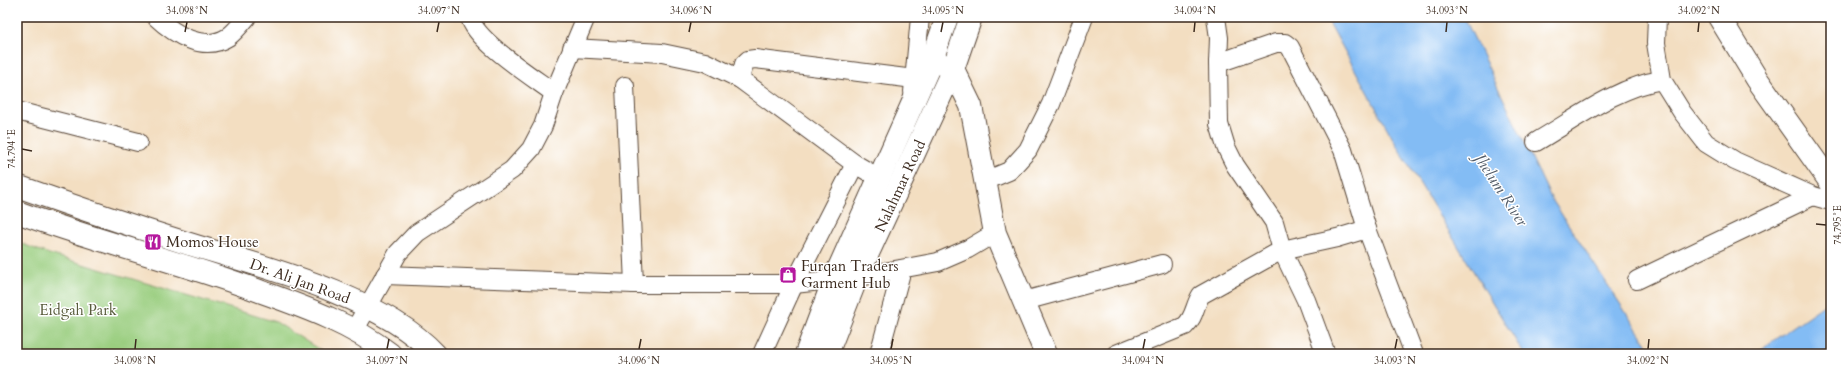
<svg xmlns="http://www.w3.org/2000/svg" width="1848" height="371" font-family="Cardo,serif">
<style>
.green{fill:#9ace7f;stroke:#6a7c4e}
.water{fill:#83bcf4;stroke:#5f7389}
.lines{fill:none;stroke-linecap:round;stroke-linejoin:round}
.street-casing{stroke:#574536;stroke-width:20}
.secondary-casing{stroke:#574536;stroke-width:24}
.primary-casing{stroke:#574536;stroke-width:24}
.street{stroke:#fff;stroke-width:18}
.secondary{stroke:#fff;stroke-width:22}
.primary{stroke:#fff;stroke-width:22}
.ticks{fill:none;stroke:#3b2a1e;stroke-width:1.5}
.labels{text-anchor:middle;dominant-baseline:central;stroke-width:3;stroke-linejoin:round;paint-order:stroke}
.street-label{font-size:15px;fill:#3b2a1e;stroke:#fff}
.poi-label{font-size:15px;fill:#3b2a1e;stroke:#fff;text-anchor:start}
.park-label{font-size:15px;fill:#585b3b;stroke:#fff}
.water-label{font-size:16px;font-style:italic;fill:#545d69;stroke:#fff}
.neatline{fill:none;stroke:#3b2a1e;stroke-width:1.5}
.ticks-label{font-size:10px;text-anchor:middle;fill:#3b2a1e}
</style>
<rect width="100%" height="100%" fill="#fff"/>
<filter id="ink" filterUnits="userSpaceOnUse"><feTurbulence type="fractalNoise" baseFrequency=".025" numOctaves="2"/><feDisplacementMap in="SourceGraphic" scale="8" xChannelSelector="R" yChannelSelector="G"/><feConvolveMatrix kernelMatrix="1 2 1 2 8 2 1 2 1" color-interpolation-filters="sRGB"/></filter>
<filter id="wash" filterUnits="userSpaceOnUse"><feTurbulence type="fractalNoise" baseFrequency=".012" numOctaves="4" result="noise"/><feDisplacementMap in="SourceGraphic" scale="16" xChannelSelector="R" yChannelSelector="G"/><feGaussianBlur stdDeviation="0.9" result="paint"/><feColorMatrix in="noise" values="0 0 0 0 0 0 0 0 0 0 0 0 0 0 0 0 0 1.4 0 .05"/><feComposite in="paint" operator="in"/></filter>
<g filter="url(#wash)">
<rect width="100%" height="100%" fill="#f3dec1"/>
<polygon class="green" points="17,242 46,253 276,322 326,354 17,354"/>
<g class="water">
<polygon points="1326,17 1464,17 1551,198 1653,354 1524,354 1398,148"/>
<polygon points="1831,300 1831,348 1822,354 1754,354"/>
</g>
</g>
<g filter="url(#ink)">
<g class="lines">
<g class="street-casing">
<g id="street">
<path d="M156 17C174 34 203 53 228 37 235 32 242 23 247 17"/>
<path d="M470 17C474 40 534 78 554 93"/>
<polyline points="1216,17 1219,38 1218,63 1276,43 1285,43 1290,47 1343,150 1367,229 1414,354"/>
<polyline points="1657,17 1656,43 1662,80 1682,112 1706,143 1735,161 1813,196 1831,201"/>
<polyline points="572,48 662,53 705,62 740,79 855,164 879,178"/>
<polyline points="1218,63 1219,124 1226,147 1235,165 1274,222 1282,250 1306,300 1326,354"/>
<polyline points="740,79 744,64 748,60 755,59 914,79"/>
<polyline points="625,86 634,284"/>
<polyline points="913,92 920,17"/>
<polyline points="17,111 138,142"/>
<path d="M1536 142C1576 119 1616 87 1662 80"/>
<polyline points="985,181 1009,171 1028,150 1051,104 1084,17"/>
<polyline points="385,275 634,284 794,284 857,277 938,262 968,249 995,233"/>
<polyline points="1637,280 1813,196"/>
<polyline points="1024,301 1162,264"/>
<polyline points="354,331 398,253 417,233 512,170 531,149 543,126 554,93 586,17"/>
<polyline points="762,354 794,284 855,164"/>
<polyline points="879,354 902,269"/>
<path d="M1116 354 1185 326C1195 317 1194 306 1201 295L1282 250 1337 238 1367 229"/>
</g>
</g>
<g class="secondary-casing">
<g id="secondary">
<polyline points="1719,17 1757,79 1831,183"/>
<polyline points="939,63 953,69 971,106 995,233 1046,354"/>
</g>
</g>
<g class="primary-casing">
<g id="primary">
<path d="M17 186C73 206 129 225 186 243 261 266 381 296 435 354"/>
<path d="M17 212C98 242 182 262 262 292 307 308 353 325 390 354"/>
<polyline points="806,354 834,279 932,60 947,17"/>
<polyline points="827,354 857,277 953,69 971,17"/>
</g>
</g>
<use href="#street" class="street"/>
<use href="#secondary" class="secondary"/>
<use href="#primary" class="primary"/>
</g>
</g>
<path class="ticks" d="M185 32 187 22M437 32 439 22M689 32 691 22M941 32 943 22M1194 32 1195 22M1446 32 1447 22M1698 32 1699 22M22 149 32 151M1816 224 1826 225M135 349 136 339M387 349 389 339M639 349 641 339M891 349 893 339M1143 349 1145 339M1395 349 1397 339M1648 349 1649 339"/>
<defs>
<g id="restaurant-square" transform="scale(0.9)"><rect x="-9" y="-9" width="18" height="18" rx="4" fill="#b5179e" stroke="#fff"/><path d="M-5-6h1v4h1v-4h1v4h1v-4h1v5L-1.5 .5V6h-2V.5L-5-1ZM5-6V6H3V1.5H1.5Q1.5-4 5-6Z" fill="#fff"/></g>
<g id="shop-square" transform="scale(0.9)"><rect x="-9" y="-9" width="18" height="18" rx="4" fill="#b5179e" stroke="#fff"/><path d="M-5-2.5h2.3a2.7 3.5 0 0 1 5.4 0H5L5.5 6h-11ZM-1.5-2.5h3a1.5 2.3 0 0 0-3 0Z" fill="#fff"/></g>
</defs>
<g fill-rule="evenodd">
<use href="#restaurant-square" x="153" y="242"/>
<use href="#shop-square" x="788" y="275"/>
</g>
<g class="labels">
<g class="street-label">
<text transform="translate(900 186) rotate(-65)">Nalahmar Road</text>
<text transform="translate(300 281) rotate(20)">Dr. Ali Jan Road</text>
</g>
<g class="poi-label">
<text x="166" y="242">Momos House</text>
<text x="801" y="266">Furqan Traders<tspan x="801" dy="17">Garment Hub</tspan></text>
</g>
<g class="park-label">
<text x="78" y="310">Eidgah Park</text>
</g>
<g class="water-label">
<text transform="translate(1501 190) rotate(57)">Jhelum River</text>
</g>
</g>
<rect width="1848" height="371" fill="none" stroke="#fff" stroke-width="44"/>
<rect x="22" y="22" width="1804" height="327" class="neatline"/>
<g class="ticks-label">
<text x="187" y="14">34.098°N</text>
<text x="439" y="14">34.097°N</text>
<text x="691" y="14">34.096°N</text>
<text x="943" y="14">34.095°N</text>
<text x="1195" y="14">34.094°N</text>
<text x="1447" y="14">34.093°N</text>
<text x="1699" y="14">34.092°N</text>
<text transform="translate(11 149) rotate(-90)" y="4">74.794°E</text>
<text transform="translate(1837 225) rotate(-90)" y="4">74.795°E</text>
<text x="135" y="364">34.098°N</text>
<text x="387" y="364">34.097°N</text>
<text x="639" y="364">34.096°N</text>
<text x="891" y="364">34.095°N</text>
<text x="1143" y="364">34.094°N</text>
<text x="1395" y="364">34.093°N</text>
<text x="1648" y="364">34.092°N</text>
</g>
</svg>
